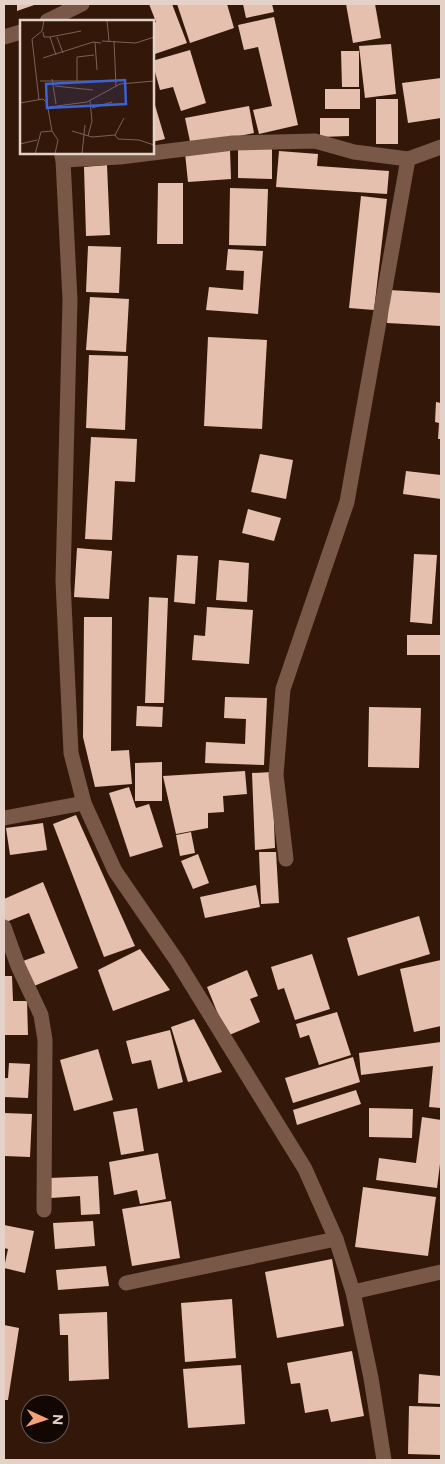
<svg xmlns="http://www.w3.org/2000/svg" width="445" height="1464" font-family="Figtree,sans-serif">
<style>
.building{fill:#e6c0ae}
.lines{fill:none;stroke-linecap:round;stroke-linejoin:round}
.street{stroke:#795848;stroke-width:15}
.inset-road{fill:none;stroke:#7a6256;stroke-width:1}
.view{fill:#3b62d6;fill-opacity:0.15;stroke:#3b62d6;stroke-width:2.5}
.inset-edge{fill:none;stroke:#e4d1c8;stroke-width:2.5}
</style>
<rect width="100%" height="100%" fill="#33180a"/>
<g class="building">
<polygon points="17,4 37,4 17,11"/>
<polygon points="149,4 172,4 187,43 152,55 152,24 156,22"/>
<polygon points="177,4 227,4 234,28 190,43"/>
<polygon points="243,4 272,4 274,12 246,18"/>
<polygon points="346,4 375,4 381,38 353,43"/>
<polygon points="274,17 298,125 259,134 253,110 272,106 258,47 244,50 238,25"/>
<polygon points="391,44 396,94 365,98 359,46"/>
<polygon points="190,50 206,103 181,111 173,87 160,90 152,61"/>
<polygon points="341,51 359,51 359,87 342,87"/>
<polygon points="441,78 441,118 408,123 402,83"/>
<rect x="325" y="89" width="35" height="20"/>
<polygon points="152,95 165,139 152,142"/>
<rect x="376" y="99" width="22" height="45"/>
<polygon points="249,106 254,133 191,146 185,118"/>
<polygon points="320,118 349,118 349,136 320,137"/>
<polygon points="238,148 272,148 272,179 238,178"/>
<polygon points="230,150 231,179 188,182 185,153"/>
<polygon points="279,151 318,154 317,166 389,171 387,194 276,187"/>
<polygon points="107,165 110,235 86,236 84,167"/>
<polygon points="158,183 183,183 183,244 157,244"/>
<polygon points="230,188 268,189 266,246 229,245"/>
<polygon points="361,196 387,199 374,310 349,308"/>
<polygon points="88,246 121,247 119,293 86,292"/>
<polygon points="228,249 263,251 258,314 206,310 209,287 243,290 244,271 226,270"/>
<polygon points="389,290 441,293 441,326 387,323"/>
<polygon points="90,297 129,299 126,352 86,350"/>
<polygon points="208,337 267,340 262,429 204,426"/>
<polygon points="89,355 128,356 125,430 86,428"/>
<polygon points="436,402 441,403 441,439 438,439 439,423 435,422"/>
<polygon points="91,437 137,439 135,482 115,481 112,540 85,539"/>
<polygon points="260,454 293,460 286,499 251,492"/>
<polygon points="406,471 441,475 441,499 403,494"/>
<polygon points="248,509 281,518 274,541 242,533"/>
<polygon points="77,548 112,551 109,599 74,597"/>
<polygon points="414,554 437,555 432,624 410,622"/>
<polygon points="177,555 198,556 195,604 174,602"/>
<polygon points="219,560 249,563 247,602 216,600"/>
<polygon points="149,597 168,598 164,703 145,703"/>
<polygon points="207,607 253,610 249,664 192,660 194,635 205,636"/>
<polygon points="84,617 112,617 111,751 129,750 132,784 95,787 83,737"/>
<rect x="407" y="635" width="34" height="20"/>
<polygon points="225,697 267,698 264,765 205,763 206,742 245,744 246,719 224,718"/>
<polygon points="137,706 163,707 162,727 136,726"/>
<polygon points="369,707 421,708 419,768 368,767"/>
<polygon points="162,762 162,801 135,801 135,763"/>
<polygon points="245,771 247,794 223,796 224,812 208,813 208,828 176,834 163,776"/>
<polygon points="272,772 275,848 255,850 252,773"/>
<polygon points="129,787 136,808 149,804 163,847 130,857 109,793"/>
<polygon points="76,815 135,946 104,957 53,824"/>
<polygon points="43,823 47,850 10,855 6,828"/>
<polygon points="191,832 195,853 180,856 176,835"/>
<polygon points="259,852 276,852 279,903 261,904"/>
<polygon points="198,854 209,883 193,889 181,861"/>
<polygon points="43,882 78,968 34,986 23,961 45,953 29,913 6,922 4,916 4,899"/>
<polygon points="256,885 260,907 205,918 200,897"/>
<polygon points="419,916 430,954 358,976 347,938"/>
<polygon points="140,949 170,990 113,1011 98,970"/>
<polygon points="312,954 330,1009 295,1020 284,988 278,990 271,967"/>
<polygon points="441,960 441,1026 414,1032 400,969"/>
<polygon points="247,970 258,996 250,999 260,1022 227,1036 207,987"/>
<polygon points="4,976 12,976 13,1001 27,1001 28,1035 4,1035"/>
<polygon points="337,1012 351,1055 319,1065 309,1035 300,1038 296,1024"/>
<polygon points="194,1019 222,1072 188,1082 171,1027"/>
<polygon points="170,1030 183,1082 158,1089 151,1060 132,1064 126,1041"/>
<polygon points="441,1042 441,1108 429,1107 433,1066 361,1075 359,1053"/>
<polygon points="98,1049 113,1100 74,1111 60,1060"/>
<polygon points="353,1057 360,1082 293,1103 285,1078"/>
<polygon points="9,1063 30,1064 28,1098 4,1097 4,1078 8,1078"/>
<polygon points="356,1090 361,1104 297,1125 293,1110"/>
<polygon points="137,1108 144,1151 121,1155 113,1112"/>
<polygon points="369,1108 413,1109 412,1138 369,1137"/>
<polygon points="4,1113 32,1114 30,1157 4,1156"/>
<polygon points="422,1117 441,1120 441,1156 437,1188 376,1180 379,1158 416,1163"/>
<polygon points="158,1153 166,1199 140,1204 137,1190 114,1195 109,1162"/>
<polygon points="98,1176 100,1214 81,1215 80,1196 51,1198 50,1178"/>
<polygon points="363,1187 436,1197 428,1256 355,1247"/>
<polygon points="171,1201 180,1258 132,1266 122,1209"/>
<polygon points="93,1221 95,1246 55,1249 53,1223"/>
<polygon points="4,1225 34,1231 25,1273 4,1268 8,1249 4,1248"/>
<polygon points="332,1259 344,1326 277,1338 265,1272"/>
<polygon points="106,1266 109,1286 58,1290 56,1270"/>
<polygon points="232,1299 236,1358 185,1362 181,1303"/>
<polygon points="107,1312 109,1379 69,1381 68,1335 60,1335 59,1314"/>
<polygon points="4,1325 19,1328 8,1400 4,1400"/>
<polygon points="352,1351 364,1416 331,1422 328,1409 305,1413 300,1383 291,1384 287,1363"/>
<polygon points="241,1365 245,1424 188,1428 183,1369"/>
<polygon points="419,1374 441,1376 441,1404 418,1403"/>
<polygon points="409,1406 441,1407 441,1455 408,1454"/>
</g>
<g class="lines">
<g class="street">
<polyline points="47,21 82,4"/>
<polyline points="4,37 21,32"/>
<polyline points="61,152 63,160 70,300 63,581 71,753 84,803 115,871 177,961 305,1169 336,1239 353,1292 371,1378 384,1460"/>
<polyline points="63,160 120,157 233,143 315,141 354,152 408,159 441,147"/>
<polyline points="4,818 84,803"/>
<polyline points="286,859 276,775 283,689 347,502 408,159"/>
<polyline points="4,927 18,966 41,1015 45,1040 44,1210"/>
<polyline points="126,1283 336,1239"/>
<polyline points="353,1292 441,1272"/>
</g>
</g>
<g transform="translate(20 20)">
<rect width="134" height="134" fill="#33180a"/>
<path class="inset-road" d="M87 0 89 21M23 12 24 17H30L61 11M30 17 36 35M37 17 43 33M82 21 116 23 134 17M94 21 96 66M75 22 77 50M23 38 73 22 81 23M32 59 36 84M20 61H94M57 62V37L74 35M35 66 73 70M19 80 12 19 22 11 24 0M0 83 23 79 27 83 32 111 38 120 35 134M29 87 67 82 100 64 134 61M72 88 92 82M52 111 72 117 95 115 104 98M95 115 98 119 119 120 134 125M68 116 72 101 70 81M0 124 17 120M15 134 21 112 32 111M62 134 65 105"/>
<path class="view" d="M105 60 106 84 27 88 26 64Z"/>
<rect width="134" height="134" class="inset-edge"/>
</g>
<rect width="445" height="1464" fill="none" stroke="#e4d1c8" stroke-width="10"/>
<g transform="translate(45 1419) rotate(93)"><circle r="24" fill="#120703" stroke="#665852"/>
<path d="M0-4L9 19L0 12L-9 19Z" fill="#f1a27b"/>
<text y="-8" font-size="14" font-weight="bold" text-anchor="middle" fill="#e4d1c8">N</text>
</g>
</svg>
